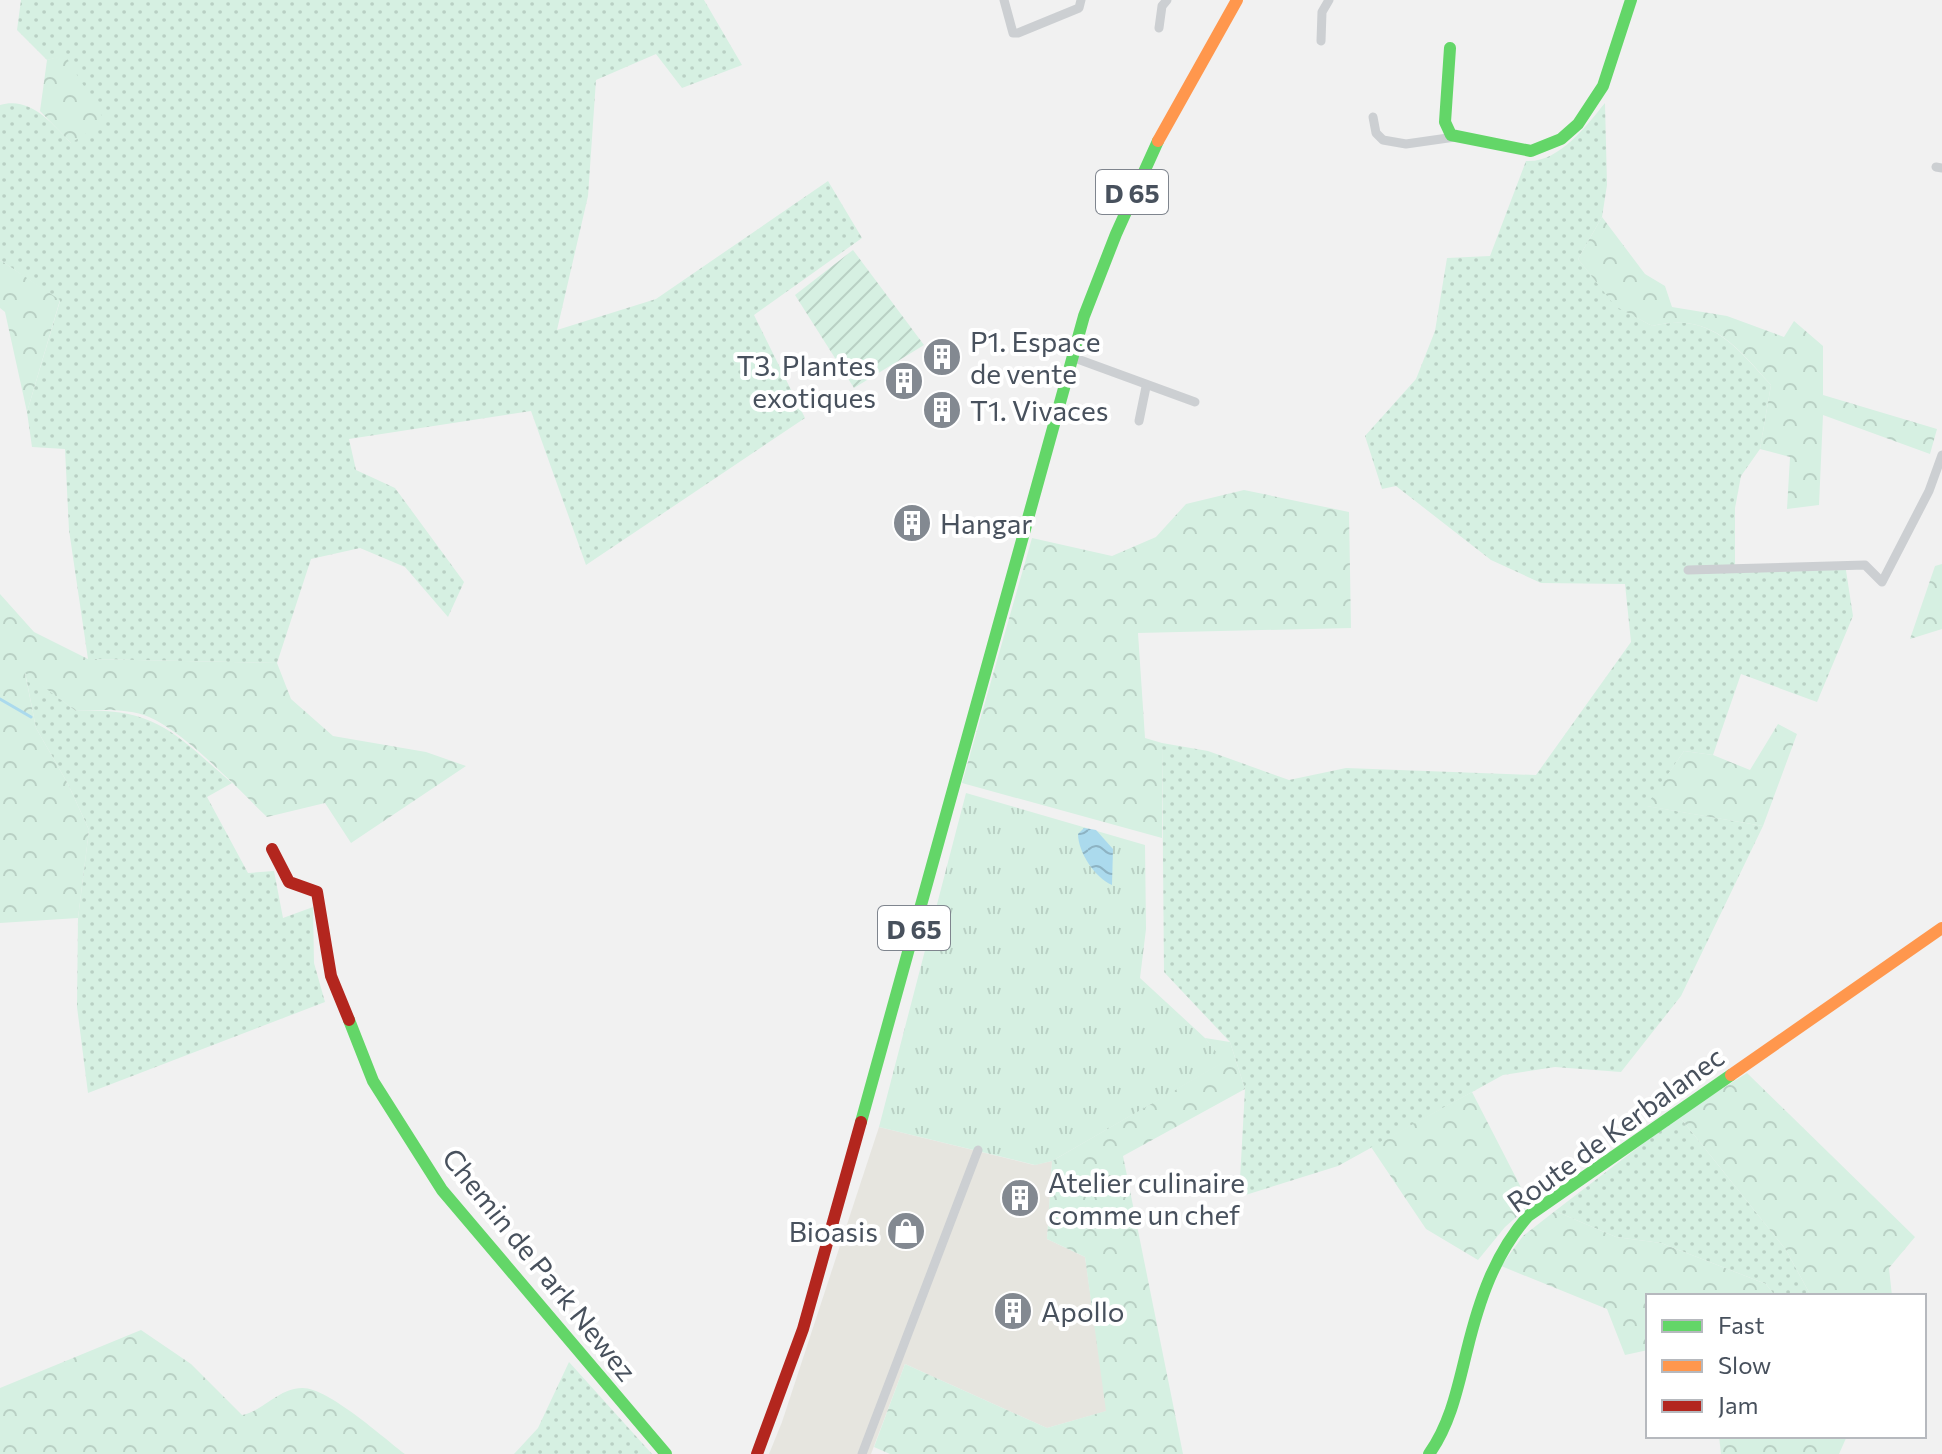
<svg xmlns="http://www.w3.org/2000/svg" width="1942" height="1454" font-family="Commissioner,sans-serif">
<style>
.commercial{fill:#e6e5df}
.grass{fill:url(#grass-dots)}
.forest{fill:url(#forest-crowns)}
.park{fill:url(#park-tufts)}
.garden{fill:url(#garden-furrows)}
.water{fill:url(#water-waves)}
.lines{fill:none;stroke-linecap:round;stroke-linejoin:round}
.stream{stroke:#abdaed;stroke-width:3}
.street{stroke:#cccfd2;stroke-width:9}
.fast{stroke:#63d668;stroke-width:12}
.slow{stroke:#ff974d;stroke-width:12}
.jam{stroke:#b3261e;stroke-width:12}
.labels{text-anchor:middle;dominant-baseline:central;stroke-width:8;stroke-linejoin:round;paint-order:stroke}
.shield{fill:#fff;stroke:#7f858e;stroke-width:2}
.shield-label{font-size:26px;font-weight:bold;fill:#48515d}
.poi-label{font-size:28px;fill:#48515d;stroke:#fff;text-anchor:start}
.street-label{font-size:28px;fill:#48515d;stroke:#fff}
</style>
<defs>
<pattern id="grass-dots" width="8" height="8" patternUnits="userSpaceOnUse" patternTransform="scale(2)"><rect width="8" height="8" fill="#d6f0e2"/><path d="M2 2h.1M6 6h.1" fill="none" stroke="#b9d0c4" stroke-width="1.8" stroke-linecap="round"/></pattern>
<pattern id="forest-crowns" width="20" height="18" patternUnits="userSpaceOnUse" patternTransform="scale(2)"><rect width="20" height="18" fill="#d6f0e2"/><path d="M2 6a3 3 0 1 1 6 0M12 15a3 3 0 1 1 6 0" fill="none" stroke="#b9d0c4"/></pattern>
<pattern id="park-tufts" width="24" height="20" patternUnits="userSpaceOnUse" patternTransform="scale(2)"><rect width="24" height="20" fill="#d6f0e2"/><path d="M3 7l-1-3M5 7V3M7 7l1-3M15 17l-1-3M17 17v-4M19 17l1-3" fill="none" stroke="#b9d0c4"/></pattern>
<pattern id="garden-furrows" width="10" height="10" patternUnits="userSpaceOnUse" patternTransform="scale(2)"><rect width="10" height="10" fill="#d6f0e2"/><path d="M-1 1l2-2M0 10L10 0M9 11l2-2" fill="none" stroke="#b9d0c4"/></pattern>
<pattern id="water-waves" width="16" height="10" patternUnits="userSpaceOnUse" patternTransform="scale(2)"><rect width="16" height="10" fill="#abdaed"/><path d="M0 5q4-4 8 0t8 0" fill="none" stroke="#8db3c3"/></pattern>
</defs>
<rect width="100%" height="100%" fill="#f1f1f1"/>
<polygon class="commercial" points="879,1127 1034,1165 1052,1161 1047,1239 1085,1257 1107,1411 1047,1428 905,1364 871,1454 769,1454 782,1422"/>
<g class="grass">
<path d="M21 0H704L742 65 682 88 656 54 596 80 588 196 557 330 656 299 828 181 862 238 754 315 805 418 586 565 531 411 349 439 356 470 395 488 464 582 448 617 405 567 360 548 311 559 277 663 88 659 69 530 65 449 32 447 27 412 60 301 0 260V105C30 96 52 123 71 143L65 56 47 60 17 30Z"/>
<path d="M1605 103 1607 185 1602 217 1578 259 1616 306 1652 326C1711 312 1734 345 1771 385L1760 449 1741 476 1735 508V565L1845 564 1853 616 1817 702 1741 674 1713 755 1684 751 1647 806 1763 826 1681 996 1621 1072 1555 1067 1503 1075 1338 1166 1239 1197 1245 1089 1230 1042 1164 972 1162 743 1208 751 1289 780 1346 768 1536 775 1631 642 1625 584 1541 583 1491 560 1396 486 1382 489 1365 436 1416 379 1435 331 1447 258 1490 256 1526 161C1559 163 1586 126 1605 103Z"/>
<path d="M25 672 76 711C156 707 175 734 232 783L207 797 248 873 274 871 283 918 313 907 314 963 325 1002 88 1093 77 1007 78 918 89 830 68 784 36 728Z"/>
<polygon points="1679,1116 1786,1250 1811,1296 1775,1296 1766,1284 1661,1243 1616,1237 1555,1211"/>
<polygon points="569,1362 652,1454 514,1454 538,1428"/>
</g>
<g class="forest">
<polygon points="65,55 105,121 71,143 40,111 47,60"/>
<path d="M1602 217 1645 274 1665 286 1672 307 1727 316 1784 337 1794 321 1823 346V395L1937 429 1930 454 1823 415 1819 505 1787 509 1790 457 1760 449 1771 385C1735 345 1711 312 1652 326L1615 306 1578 259Z"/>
<polygon points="0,260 60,300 27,412 5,312 0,308"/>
<polygon points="1244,490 1349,512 1351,628 1138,633 1145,738 1162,743 1162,838 962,783 1032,538 1112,556 1156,537 1186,504"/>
<polygon points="1942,564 1942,629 1910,639 1935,566"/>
<path d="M0 594 34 632 88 659 277 663 291 699 333 736 426 752 466 766 351 843 325 803 267 817C237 788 186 733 149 717 128 708 98 710 76 711L25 673 36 728 68 784 89 830 78 918 0 923Z"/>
<polygon points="1778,724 1797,734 1763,826 1646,806 1684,751 1713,755 1750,770"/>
<polygon points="1205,1038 1230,1042 1245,1089 1123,1156 1183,1454 890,1454 874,1447 905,1364 1047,1428 1106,1411 1085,1257 1047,1239 1052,1161 1223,1062"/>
<polygon points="1747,1073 1915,1237 1889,1268 1892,1296 1811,1296 1786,1250 1679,1116"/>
<polygon points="1472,1092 1530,1205 1505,1227 1478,1260 1426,1229 1371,1147"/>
<polygon points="1555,1211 1616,1237 1661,1243 1766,1284 1775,1296 1648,1296 1648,1350 1625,1355 1607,1309 1501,1266 1523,1236"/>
<path d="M141 1330 191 1364 242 1415C263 1411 279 1388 302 1388 327 1387 384 1438 405 1454H0V1388Z"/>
<polygon points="1719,1436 1847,1436 1839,1454 1721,1454"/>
</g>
<polygon class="park" points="966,793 1145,845 1146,929 1140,978 1205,1038 1224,1062 1052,1161 1035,1165 879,1127"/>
<polygon class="garden" points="853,250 924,345 854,388 795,295"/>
<path class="water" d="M1084 828 1096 830 1113 849 1112 885C1095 878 1078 852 1078 834Z"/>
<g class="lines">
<polyline class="stream" points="0,699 31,717"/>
<g class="street">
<polyline points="1004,0 1013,33 1018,33 1079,8 1081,0"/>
<polyline points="1159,28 1162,6 1167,0"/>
<polyline points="1321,41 1322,12 1329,0"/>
<polyline points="1373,117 1376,133 1383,140 1406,144 1455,137"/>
<polyline points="1936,167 1942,168"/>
<polyline points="1072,357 1195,402"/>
<polyline points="1139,421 1146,387"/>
<polyline points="1688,570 1865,565 1882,582 1929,491 1942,455"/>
<polyline points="862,1454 978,1150"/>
</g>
<g class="fast">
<polyline points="1450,48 1445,122 1451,135 1531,151 1561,139 1578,124 1603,86 1631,0"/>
<polyline points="349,1020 373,1081 442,1190 666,1454"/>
<polyline points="861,1122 1084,316 1116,234 1158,141"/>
<path d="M1429 1454C1451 1423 1458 1386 1467 1350 1479 1301 1494 1255 1528 1216L1731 1075"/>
</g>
<g class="slow">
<polyline points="1158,141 1237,0"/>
<polyline points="1731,1075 1942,928"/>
</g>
<g class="jam">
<polyline points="272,849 289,882 317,892 331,976 349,1020"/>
<polyline points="757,1454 803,1329 861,1122"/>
</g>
</g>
<defs>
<g id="building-disc" transform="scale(2)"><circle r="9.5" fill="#838991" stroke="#fff"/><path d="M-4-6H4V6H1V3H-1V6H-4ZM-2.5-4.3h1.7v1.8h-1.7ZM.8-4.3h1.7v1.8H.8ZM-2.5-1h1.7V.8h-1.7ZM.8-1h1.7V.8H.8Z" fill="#fff"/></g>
<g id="shop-disc" transform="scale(2)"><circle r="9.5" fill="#838991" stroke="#fff"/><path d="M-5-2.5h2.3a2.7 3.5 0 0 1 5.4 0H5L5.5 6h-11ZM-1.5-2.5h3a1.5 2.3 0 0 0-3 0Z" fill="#fff"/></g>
</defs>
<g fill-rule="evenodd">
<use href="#building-disc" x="942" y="357"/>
<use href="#building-disc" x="904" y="381"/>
<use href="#building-disc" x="942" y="410"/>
<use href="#building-disc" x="912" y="523"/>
<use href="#building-disc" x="1020" y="1198"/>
<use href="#shop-disc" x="906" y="1231"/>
<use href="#building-disc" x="1013" y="1311"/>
</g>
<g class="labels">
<g class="shield">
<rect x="1096" y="170" width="72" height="44" rx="6"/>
<rect x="878" y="906" width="72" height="44" rx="6"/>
</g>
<g class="shield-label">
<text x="1132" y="192">D 65</text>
<text x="914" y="928">D 65</text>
</g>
<g class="poi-label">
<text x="970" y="341">P1. Espace<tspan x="970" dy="32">de vente</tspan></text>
<text x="876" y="365" text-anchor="end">T3. Plantes<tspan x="876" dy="32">exotiques</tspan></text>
<text x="970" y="410">T1. Vivaces</text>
<text x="940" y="523">Hangar</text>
<text x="1048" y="1182">Atelier culinaire<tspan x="1048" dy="32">comme un chef</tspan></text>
<text x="878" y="1231" text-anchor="end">Bioasis</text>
<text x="1041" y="1311">Apollo</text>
</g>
<g class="street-label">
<text transform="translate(1615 1129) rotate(-36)">Route de Kerbalanec</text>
<text transform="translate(540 1264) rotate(51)">Chemin de Park Newez</text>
</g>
</g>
<rect x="1646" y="1294" width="280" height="144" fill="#ffffff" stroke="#b6b9be" stroke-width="2"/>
<rect x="1662" y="1320" width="40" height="12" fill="#63d668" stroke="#b6b9be" stroke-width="2"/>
<text x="1718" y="1334" font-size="24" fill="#48515d">Fast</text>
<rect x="1662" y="1360" width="40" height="12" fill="#ff974d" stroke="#b6b9be" stroke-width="2"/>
<text x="1718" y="1374" font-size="24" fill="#48515d">Slow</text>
<rect x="1662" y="1400" width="40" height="12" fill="#b3261e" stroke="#b6b9be" stroke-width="2"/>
<text x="1718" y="1414" font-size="24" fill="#48515d">Jam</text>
</svg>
